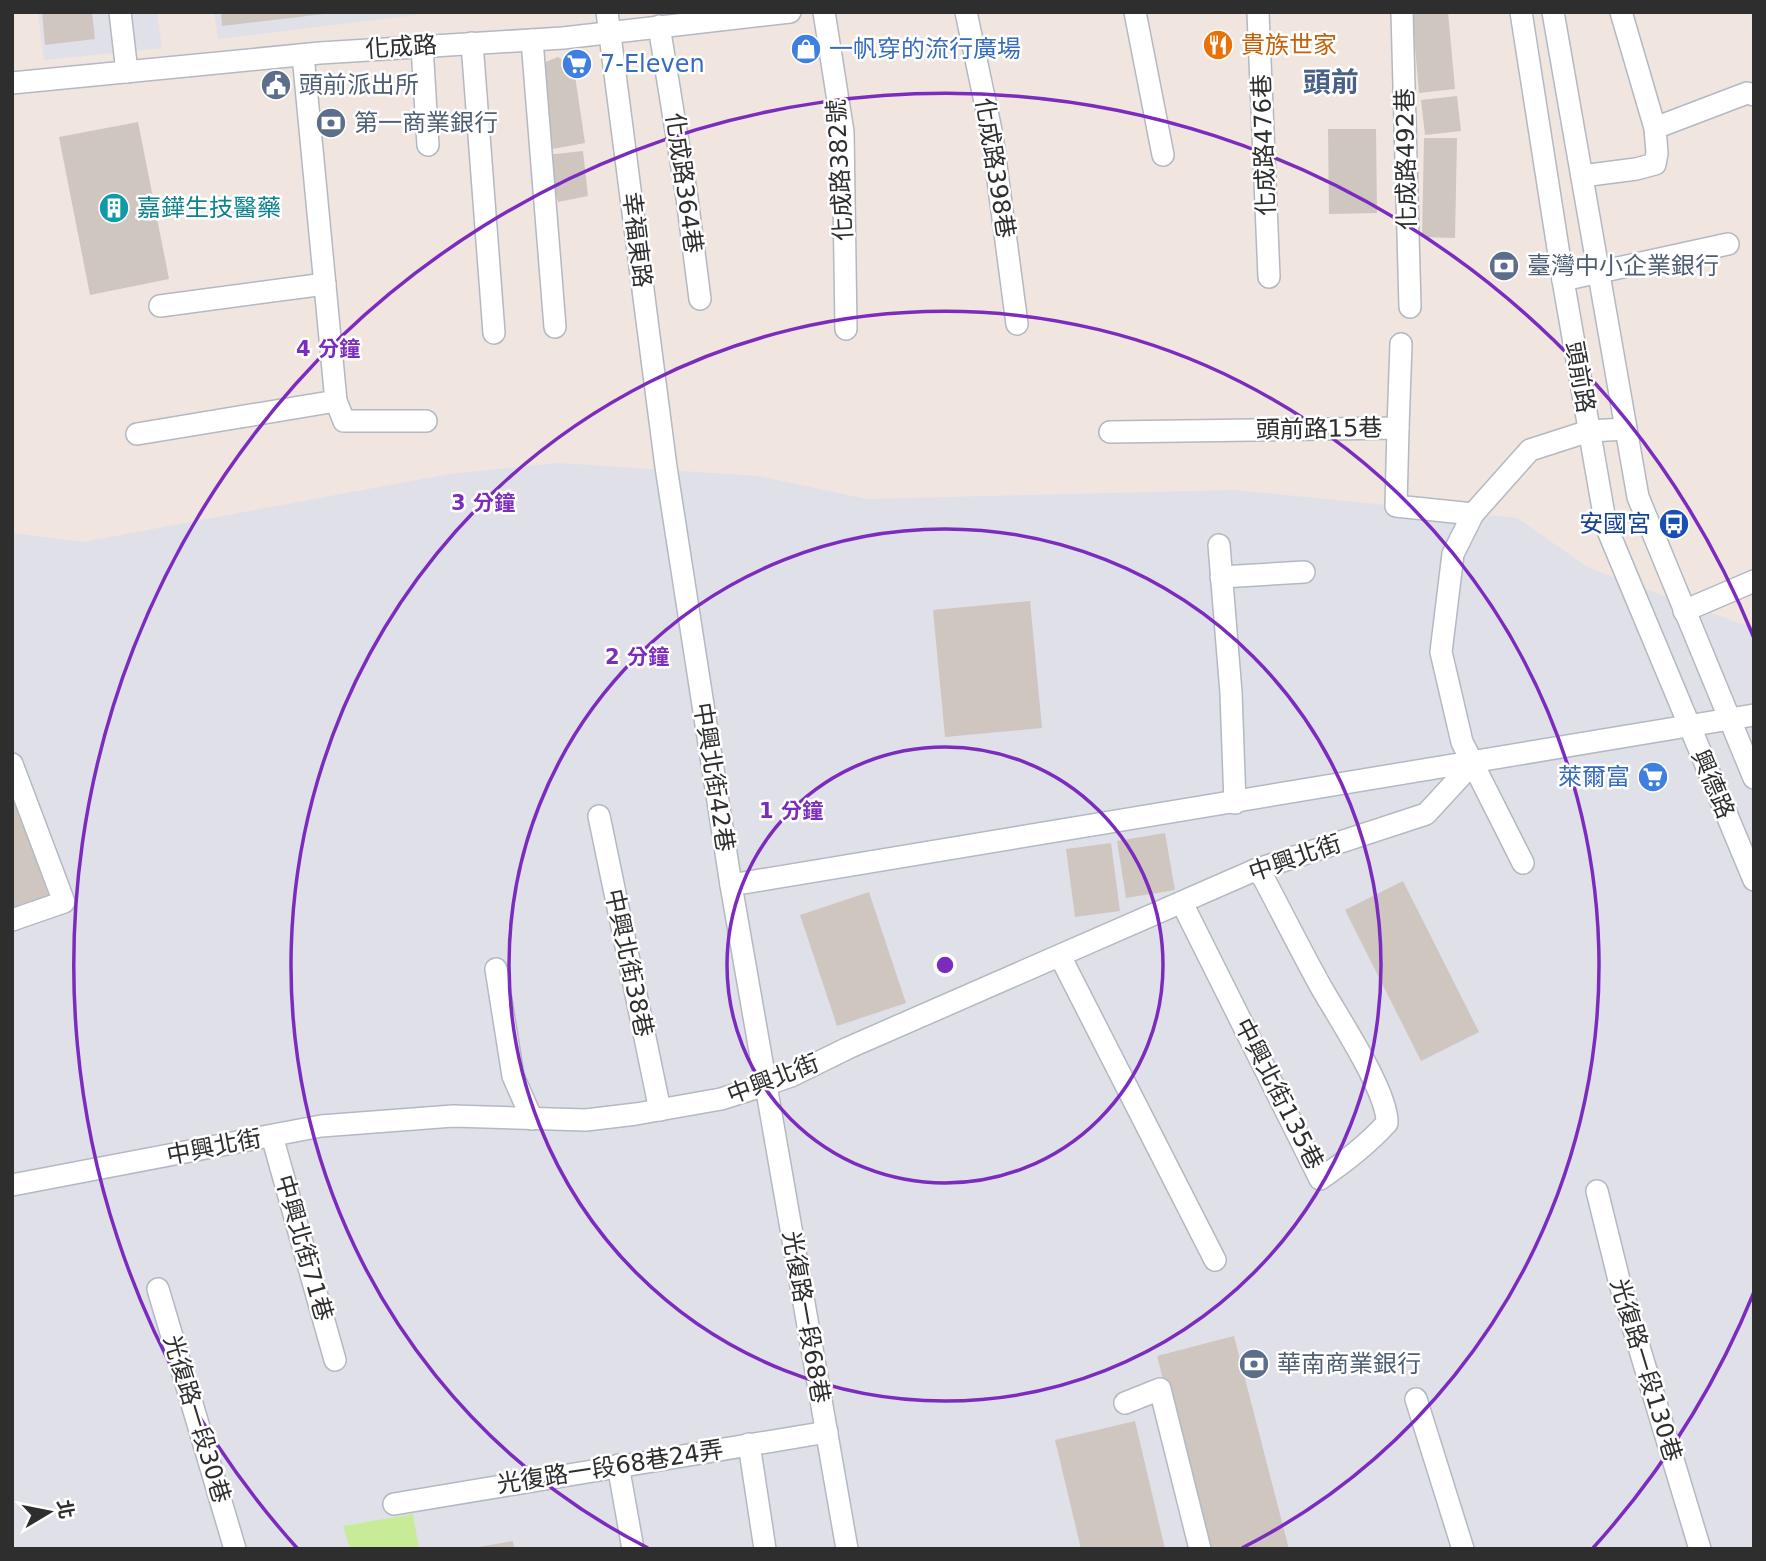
<svg xmlns="http://www.w3.org/2000/svg" width="1766" height="1561" font-family="'DejaVu Sans','Noto Sans TC',sans-serif">
<style>
.industrial{fill:#e0e0e8}
.green{fill:#c7eb97}
.building{fill:#cfc6c0}
.lines{fill:none;stroke-linecap:round;stroke-linejoin:round}
.minor-casing{stroke:#b3b9c2;stroke-width:24}
.minor{stroke:#fff;stroke-width:21}
.ring{fill:none;stroke:#7b2cbf;stroke-width:3.5}
.labels{text-anchor:middle;dominant-baseline:central;stroke-width:5;stroke-linejoin:round;paint-order:stroke}
.food-label{font-size:24px;fill:#c56008;stroke:#fff;text-anchor:start}
.street-label{font-size:24px;fill:#2e2e2e;stroke:#fff}
.shop-label{font-size:24px;fill:#366cbe;stroke:#fff;text-anchor:start}
.service-label{font-size:24px;fill:#4e5e75;stroke:#fff;text-anchor:start}
.culture-label{font-size:24px;fill:#0d838f;stroke:#fff;text-anchor:start}
.transit-label{font-size:24px;fill:#164399;stroke:#fff;text-anchor:end}
.quarter-label{font-size:28px;font-weight:bold;fill:#486184;stroke:#fff}
.centre{fill:#7b2cbf;stroke:#fff;stroke-width:3.5}
.ring-label{font-size:21px;text-anchor:middle;font-weight:bold;fill:#7b2cbf;stroke:#fff;stroke-width:5;stroke-linejoin:round;paint-order:stroke}
</style>
<rect width="100%" height="100%" fill="#f0e5df"/>
<g class="industrial">
<polygon points="38,12 157,12 162,48 44,60"/>
<polygon points="214,12 416,12 416,15 218,39"/>
<polygon points="558,463 758,476 866,499 1235,490 1517,518 1589,568 1744,625 1754,626 1754,1549 12,1549 12,533 83,542 449,474"/>
</g>
<polygon class="green" points="413,1514 419,1549 350,1549 343,1526"/>
<g class="building">
<polygon points="42,12 92,12 95,39 45,45"/>
<polygon points="221,12 324,12 324,14 222,26"/>
<polygon points="1412,12 1448,12 1455,89 1419,93"/>
<polygon points="558,57 574,69 585,143 547,150 543,63"/>
<polygon points="1457,96 1461,131 1425,135 1421,100"/>
<polygon points="138,122 169,279 90,295 59,137"/>
<polygon points="1328,129 1376,129 1377,213 1329,214"/>
<polygon points="1424,138 1457,138 1455,238 1422,237"/>
<polygon points="583,151 588,196 558,202 546,155"/>
<polygon points="1030,601 1042,728 945,737 933,610"/>
<polygon points="12,796 49,896 12,909"/>
<polygon points="1165,833 1175,890 1126,898 1117,841"/>
<polygon points="1111,843 1120,911 1075,917 1066,849"/>
<polygon points="1403,881 1479,1032 1421,1061 1345,910"/>
<polygon points="869,892 906,1003 837,1026 800,915"/>
<polygon points="1234,1336 1289,1549 1207,1549 1157,1356"/>
<polygon points="1135,1421 1165,1549 1081,1549 1055,1440"/>
<polygon points="513,1541 514,1549 479,1549 479,1547"/>
</g>
<g class="lines">
<g class="minor-casing">
<g id="minor">
<polyline points="120,12 127,72"/>
<polyline points="607,12 666,467 731,885 847,1549"/>
<polyline points="824,12 843,132 846,329"/>
<polyline points="966,12 992,135 1017,324"/>
<polyline points="1135,12 1163,155"/>
<polyline points="1258,12 1269,277"/>
<polyline points="1402,12 1410,307"/>
<polyline points="1521,12 1563,280 1606,526 1754,880"/>
<polyline points="1553,12 1638,497 1754,778"/>
<polyline points="659,26 687,198 700,299"/>
<polyline points="532,40 555,327"/>
<polyline points="472,43 494,333"/>
<polyline points="422,46 428,145"/>
<polyline points="303,55 336,401 344,421 426,421"/>
<polyline points="12,83 320,53 563,38 790,12"/>
<polyline points="1655,128 1747,93 1754,95"/>
<polyline points="1582,176 1636,169 1655,164 1657,153 1655,128 1621,12"/>
<polyline points="1563,280 1728,244"/>
<polyline points="160,306 325,284"/>
<polyline points="1398,428 1401,344"/>
<polyline points="1110,432 1398,428 1396,506 1473,514 1530,450 1589,431 1626,429"/>
<polyline points="137,434 336,401"/>
<polyline points="1473,514 1453,554 1441,652 1462,742 1523,863"/>
<polyline points="1219,545 1231,693 1235,803"/>
<polyline points="1221,577 1304,572"/>
<polyline points="1684,611 1754,581"/>
<polyline points="12,764 64,902 12,920"/>
<polyline points="599,816 660,1110"/>
<polyline points="731,885 1754,715"/>
<path d="M1182 903 1320 1179C1345 1162 1367 1145 1387 1123 1388 1092 1338 1017 1321 987 1301 951 1282 913 1263 877L1255 870"/>
<polyline points="1060,956 1215,1260"/>
<polyline points="496,969 513,1076 532,1119"/>
<polyline points="272,1136 335,1360"/>
<polyline points="12,1185 321,1126 453,1116 586,1120 636,1114 721,1099 765,1085 791,1076 848,1048 1255,870 1426,814 1472,764"/>
<polyline points="1597,1191 1620,1284 1700,1549"/>
<polyline points="158,1289 235,1549"/>
<polyline points="1416,1399 1463,1549"/>
<polyline points="1125,1403 1160,1389 1200,1549"/>
<polyline points="749,1444 765,1549"/>
<polyline points="618,1465 633,1549"/>
<polyline points="394,1504 827,1432"/>
</g>
</g>
<use href="#minor" class="minor"/>
</g>
<g class="ring">
<circle cx="945" cy="965" r="218"/>
<circle cx="945" cy="965" r="436"/>
<path d="M648 1548A654 654 0 1 1 1242 1548"/>
<path d="M1754 1292A872 872 0 0 1 1593 1548M297 1548A872 872 0 1 1 1754 638"/>
</g>
<defs>
<g id="restaurant-disc" transform="scale(1.575)"><circle r="9.5" fill="#e8710a" stroke="#fff"/><path d="M-5-6h1v4h1v-4h1v4h1v-4h1v5L-1.5 .5V6h-2V.5L-5-1ZM5-6V6H3V1.5H1.5Q1.5-4 5-6Z" fill="#fff"/></g>
<g id="shop-disc" transform="scale(1.575)"><circle r="9.5" fill="#3f7fe0" stroke="#fff"/><path d="M-5-2.5h2.3a2.7 3.5 0 0 1 5.4 0H5L5.5 6h-11ZM-1.5-2.5h3a1.5 2.3 0 0 0-3 0Z" fill="#fff"/></g>
<g id="supermarket-disc" transform="scale(1.575)"><circle r="9.5" fill="#3f7fe0" stroke="#fff"/><path d="M-6-5.5h2.5l.6 2H6L4.5 2H-2.5L-4.4-4H-6ZM-1.5 3.2a1.3 1.3 0 1 0 .1 0ZM3 3.2a1.3 1.3 0 1 0 .1 0Z" fill="#fff"/></g>
<g id="civic-disc" transform="scale(1.575)"><circle r="9.5" fill="#5c6f8a" stroke="#fff"/><path d="M-.6-6.5H3V-4.5H.6V-3L4-1V1h2V6H-6V1h2V-1L-.6-3ZM-1.2 2.5V6h2.4V2.5Z" fill="#fff"/></g>
<g id="bank-disc" transform="scale(1.575)"><circle r="9.5" fill="#5c6f8a" stroke="#fff"/><path d="M-6-4H6V4H-6ZM0-2.3a2.3 2.3 0 1 0 0 4.6a2.3 2.3 0 1 0 0-4.6Z" fill="#fff"/></g>
<g id="building-disc" transform="scale(1.575)"><circle r="9.5" fill="#0f9aa8" stroke="#fff"/><path d="M-4-6H4V6H1V3H-1V6H-4ZM-2.5-4.3h1.7v1.8h-1.7ZM.8-4.3h1.7v1.8H.8ZM-2.5-1h1.7V.8h-1.7ZM.8-1h1.7V.8H.8Z" fill="#fff"/></g>
<g id="bus-disc" transform="scale(1.575)"><circle r="9.5" fill="#1a4fb4" stroke="#fff"/><path d="M-5-6H5V4H4V6H2V4H-2V6H-4V4H-5ZM-3.5-4V0h7V-4ZM-3.5 1.2v1.5H-2V1.2ZM2 1.2v1.5H3.5V1.2Z" fill="#fff"/></g>
</defs>
<g fill-rule="evenodd">
<use href="#restaurant-disc" x="1218" y="45"/>
<use href="#shop-disc" x="806" y="49"/>
<use href="#supermarket-disc" x="577" y="64"/>
<use href="#civic-disc" x="276" y="85"/>
<use href="#bank-disc" x="331" y="123"/>
<use href="#building-disc" x="114" y="208"/>
<use href="#bank-disc" x="1504" y="266"/>
<use href="#bus-disc" x="1674" y="524"/>
<use href="#supermarket-disc" x="1653" y="777"/>
<use href="#bank-disc" x="1254" y="1364"/>
</g>
<g class="labels">
<g class="food-label">
<text x="1241" y="45">貴族世家</text>
</g>
<g class="street-label">
<text transform="translate(401 47) rotate(-4)">化成路</text>
<text transform="translate(1264 145) rotate(-92)">化成路476巷</text>
<text transform="translate(1406 159) rotate(-91)">化成路492巷</text>
<text transform="translate(995 168) rotate(81)">化成路398巷</text>
<text transform="translate(840 170) rotate(-93)">化成路382號</text>
<text transform="translate(684 183) rotate(82)">化成路364巷</text>
<text transform="translate(637 240) rotate(83)">幸福東路</text>
<text transform="translate(1580 377) rotate(80)">頭前路</text>
<text transform="translate(1319 429) rotate(-1)">頭前路15巷</text>
<text transform="translate(714 777) rotate(81)">中興北街42巷</text>
<text transform="translate(1713 784) rotate(67)">興德路</text>
<text transform="translate(1295 858) rotate(-19)">中興北街</text>
<text transform="translate(629 963) rotate(78)">中興北街38巷</text>
<text transform="translate(773 1079) rotate(-21)">中興北街</text>
<text transform="translate(1279 1094) rotate(63)">中興北街135巷</text>
<text transform="translate(214 1147) rotate(-11)">中興北街</text>
<text transform="translate(304 1248) rotate(74)">中興北街71巷</text>
<text transform="translate(806 1317) rotate(80)">光復路一段68巷</text>
<text transform="translate(1646 1370) rotate(73)">光復路一段130巷</text>
<text transform="translate(197 1419) rotate(73)">光復路一段30巷</text>
<text transform="translate(610 1467) rotate(-9)">光復路一段68巷24弄</text>
</g>
<g class="shop-label">
<text x="829" y="49">一帆穿的流行廣場</text>
<text x="600" y="64">7-Eleven</text>
<text x="1630" y="777" text-anchor="end">萊爾富</text>
</g>
<g class="service-label">
<text x="299" y="85">頭前派出所</text>
<text x="354" y="123">第一商業銀行</text>
<text x="1527" y="266">臺灣中小企業銀行</text>
<text x="1277" y="1364">華南商業銀行</text>
</g>
<g class="culture-label">
<text x="137" y="208">嘉鏵生技醫藥</text>
</g>
<g class="transit-label">
<text x="1651" y="524">安國宮</text>
</g>
<g class="quarter-label">
<text x="1331" y="82">頭前</text>
</g>
</g>
<circle cx="945" cy="965" r="10" class="centre"/>
<g class="ring-label">
<text x="328" y="356">4 分鐘</text>
<text x="483" y="510">3 分鐘</text>
<text x="637" y="664">2 分鐘</text>
<text x="791" y="818">1 分鐘</text>
</g>
<rect width="1766" height="1561" fill="none" stroke="#2e2e2e" stroke-width="28"/>
<g transform="translate(49 1512) rotate(80)" stroke="#ffffff" stroke-width="5" paint-order="stroke">
<path d="M0-5L12 26L0 18L-12 26Z" fill="#2e2e2e"/>
<text y="-10" font-size="19" font-weight="bold" text-anchor="middle" fill="#2e2e2e">北</text>
</g>
</svg>
